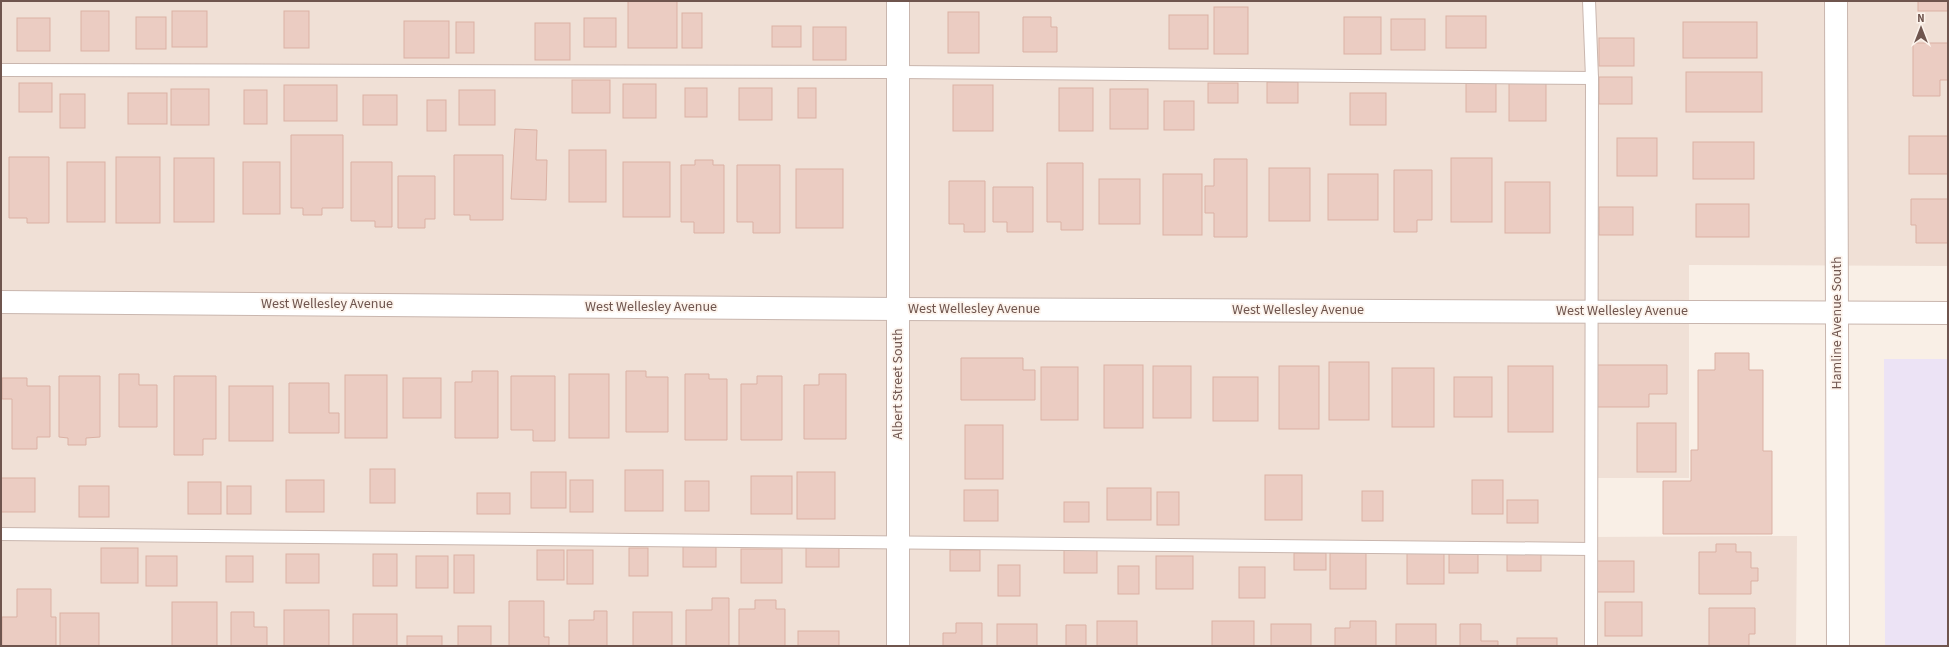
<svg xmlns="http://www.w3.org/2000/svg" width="1949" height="647" font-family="'Source Sans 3',sans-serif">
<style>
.residential{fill:#f0e0d6}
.education{fill:#ece3f5}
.building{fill:#ebccc2;stroke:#dbb1a4}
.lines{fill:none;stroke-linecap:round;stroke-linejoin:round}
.service-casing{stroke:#c9b6ae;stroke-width:14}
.minor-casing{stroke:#c9b6ae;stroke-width:24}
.tertiary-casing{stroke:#c9b6ae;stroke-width:24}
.service{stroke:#fff;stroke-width:12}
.minor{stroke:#fff;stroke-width:22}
.tertiary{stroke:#fff;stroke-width:22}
.labels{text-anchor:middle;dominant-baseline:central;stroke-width:3.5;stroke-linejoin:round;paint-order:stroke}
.street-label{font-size:14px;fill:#6f554e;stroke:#fcf3ec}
</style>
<rect width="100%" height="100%" fill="#f9efe6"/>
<polygon class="residential" points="1,1 1948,1 1948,266 1689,265 1689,478 1590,478 1590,537 1797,536 1796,646 1,646"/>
<polygon class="education" points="1884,359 1948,359 1948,646 1885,646"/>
<g class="building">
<rect x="628" y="1" width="49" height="47"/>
<rect x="1918" y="1" width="30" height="10"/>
<rect x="1214" y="7" width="34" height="47"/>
<rect x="81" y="11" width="28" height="40"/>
<rect x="172" y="11" width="35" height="36"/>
<rect x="284" y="11" width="25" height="37"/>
<rect x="948" y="12" width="31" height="41"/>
<rect x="682" y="13" width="20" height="35"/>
<rect x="1169" y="15" width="39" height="34"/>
<rect x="1446" y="16" width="40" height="32"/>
<rect x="136" y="17" width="30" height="32"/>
<polygon points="1023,17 1051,17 1051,27 1057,27 1057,52 1023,52"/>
<rect x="1344" y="17" width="37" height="37"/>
<rect x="17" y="18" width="33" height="33"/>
<rect x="584" y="18" width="32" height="29"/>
<rect x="1391" y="19" width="34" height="31"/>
<rect x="404" y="21" width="45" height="37"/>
<rect x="456" y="22" width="18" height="31"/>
<rect x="1683" y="22" width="74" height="36"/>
<rect x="535" y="23" width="35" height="37"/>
<rect x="772" y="26" width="29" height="21"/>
<rect x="813" y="27" width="33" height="33"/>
<rect x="1599" y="38" width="35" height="28"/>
<polygon points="1913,43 1948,43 1948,80 1940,80 1940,96 1913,96"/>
<rect x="1686" y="72" width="76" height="40"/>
<rect x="1599" y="77" width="33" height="27"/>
<rect x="572" y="80" width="38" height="33"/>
<rect x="1267" y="82" width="31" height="21"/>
<rect x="1466" y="82" width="30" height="30"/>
<rect x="19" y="83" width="33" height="29"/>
<rect x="1208" y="83" width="30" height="20"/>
<rect x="1509" y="83" width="37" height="38"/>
<rect x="623" y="84" width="33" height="34"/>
<rect x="284" y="85" width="53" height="36"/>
<rect x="953" y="85" width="40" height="46"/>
<rect x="685" y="88" width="22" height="29"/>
<rect x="739" y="88" width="33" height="32"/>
<rect x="798" y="88" width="18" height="30"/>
<rect x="1059" y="88" width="34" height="43"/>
<rect x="171" y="89" width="38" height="36"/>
<rect x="1110" y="89" width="38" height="40"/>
<rect x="244" y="90" width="23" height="34"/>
<rect x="459" y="90" width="36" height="35"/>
<rect x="128" y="93" width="39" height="31"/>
<rect x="1350" y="93" width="36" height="32"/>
<rect x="60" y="94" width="25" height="34"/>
<rect x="363" y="95" width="34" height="30"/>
<rect x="427" y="100" width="19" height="31"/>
<rect x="1164" y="101" width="30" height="29"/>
<polygon points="515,129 537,130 536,160 547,160 546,200 511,199"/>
<polygon points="291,135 343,135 343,208 322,208 322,215 303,215 303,208 291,208"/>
<rect x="1909" y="136" width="39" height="38"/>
<rect x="1617" y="138" width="40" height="38"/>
<rect x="1693" y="142" width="61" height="37"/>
<rect x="569" y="150" width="37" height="52"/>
<polygon points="454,155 503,155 503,220 470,220 470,215 454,215"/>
<polygon points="9,157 49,157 49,223 27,223 27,218 9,218"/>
<rect x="116" y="157" width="44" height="66"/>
<rect x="174" y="158" width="40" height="64"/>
<rect x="1451" y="158" width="41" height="64"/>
<polygon points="1214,159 1247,159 1247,237 1214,237 1214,213 1205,213 1205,186 1214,186"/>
<polygon points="695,160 713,160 713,165 724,165 724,233 694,233 694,222 681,222 681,165 695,165"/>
<rect x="67" y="162" width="38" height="60"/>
<rect x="243" y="162" width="37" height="52"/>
<polygon points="351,162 392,162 392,227 375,227 375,221 351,221"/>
<rect x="623" y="162" width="47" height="55"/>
<polygon points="1047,163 1083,163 1083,230 1061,230 1061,222 1047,222"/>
<polygon points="737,165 780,165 780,233 753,233 753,222 737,222"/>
<rect x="1269" y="168" width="41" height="53"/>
<rect x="796" y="169" width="47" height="59"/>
<polygon points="1394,170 1432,170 1432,220 1417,220 1417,232 1394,232"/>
<rect x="1163" y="174" width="39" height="61"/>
<rect x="1328" y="174" width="50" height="46"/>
<polygon points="398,176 435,176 435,219 425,219 425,228 398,228"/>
<rect x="1099" y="179" width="41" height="45"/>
<polygon points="949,181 985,181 985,232 964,232 964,224 949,224"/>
<rect x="1505" y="182" width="45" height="51"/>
<polygon points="993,187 1033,187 1033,232 1007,232 1007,222 993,222"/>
<polygon points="1911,199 1948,199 1948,243 1916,243 1916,225 1911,225"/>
<rect x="1696" y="204" width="53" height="33"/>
<rect x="1599" y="207" width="34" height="28"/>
<polygon points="1715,353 1749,353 1749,370 1763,370 1763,451 1772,451 1772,534 1663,534 1663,481 1691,481 1691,450 1698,450 1698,370 1715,370"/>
<polygon points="961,358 1023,358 1023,370 1035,370 1035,400 961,400"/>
<rect x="1329" y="362" width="40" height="58"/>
<rect x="1104" y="365" width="39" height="63"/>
<polygon points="1595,365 1667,365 1667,394 1649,394 1649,407 1595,407"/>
<rect x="1153" y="366" width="38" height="52"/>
<rect x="1279" y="366" width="40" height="63"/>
<rect x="1508" y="366" width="45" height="66"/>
<rect x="1041" y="367" width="37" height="53"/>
<rect x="1392" y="368" width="42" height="59"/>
<polygon points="472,371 498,371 498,438 455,438 455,382 472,382"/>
<polygon points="626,371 646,371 646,377 668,377 668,432 626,432"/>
<polygon points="119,374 139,374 139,385 157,385 157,427 119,427"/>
<rect x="569" y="374" width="40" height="64"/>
<polygon points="685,374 709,374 709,379 727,379 727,440 685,440"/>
<polygon points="819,374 846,374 846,439 804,439 804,385 819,385"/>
<rect x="345" y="375" width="42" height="63"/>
<polygon points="59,376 100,376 100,437 86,438 86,445 68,445 68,438 59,437"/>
<polygon points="174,376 216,376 216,439 203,439 203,455 174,455"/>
<polygon points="511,376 555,376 555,441 533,441 533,430 511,430"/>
<polygon points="757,376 782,376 782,440 741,440 741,384 757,384"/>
<rect x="1213" y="377" width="45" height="44"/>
<rect x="1454" y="377" width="38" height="40"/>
<polygon points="2,378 27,378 27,386 50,386 50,437 37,437 37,449 12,449 12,399 2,399"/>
<rect x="403" y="378" width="38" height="40"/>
<polygon points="289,383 329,383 329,413 339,413 339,433 289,433"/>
<rect x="229" y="386" width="44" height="55"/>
<rect x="1637" y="423" width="39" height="49"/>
<rect x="965" y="425" width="38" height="54"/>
<rect x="370" y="469" width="25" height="34"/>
<rect x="625" y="470" width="38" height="41"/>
<rect x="531" y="472" width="35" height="36"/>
<rect x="797" y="472" width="38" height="47"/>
<rect x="1265" y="475" width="37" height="45"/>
<rect x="751" y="476" width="41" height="38"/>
<rect x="1" y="478" width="34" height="34"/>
<rect x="286" y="480" width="38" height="32"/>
<rect x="570" y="480" width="23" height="32"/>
<rect x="1472" y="480" width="31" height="34"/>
<rect x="685" y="481" width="24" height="30"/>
<rect x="188" y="482" width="33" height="32"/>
<rect x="79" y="486" width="30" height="31"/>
<rect x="227" y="486" width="24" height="28"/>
<rect x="1107" y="488" width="44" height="32"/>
<rect x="964" y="490" width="34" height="31"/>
<rect x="1362" y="491" width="21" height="30"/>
<rect x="1157" y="492" width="22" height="33"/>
<rect x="477" y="493" width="33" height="21"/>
<rect x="1507" y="500" width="31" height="23"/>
<rect x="1064" y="502" width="25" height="20"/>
<rect x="683" y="544" width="33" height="23"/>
<polygon points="1716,544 1736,544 1736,552 1751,552 1751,568 1758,568 1758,581 1751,581 1751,594 1699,594 1699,552 1716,552"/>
<rect x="806" y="547" width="33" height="20"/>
<rect x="101" y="548" width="37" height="35"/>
<rect x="629" y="548" width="19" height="28"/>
<rect x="741" y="549" width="41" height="34"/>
<rect x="537" y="550" width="27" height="30"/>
<rect x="567" y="550" width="26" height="34"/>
<rect x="950" y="550" width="30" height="21"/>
<rect x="1064" y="550" width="33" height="23"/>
<rect x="1407" y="550" width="37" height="34"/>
<rect x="1507" y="551" width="34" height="20"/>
<rect x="1449" y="552" width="29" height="21"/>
<rect x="1294" y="553" width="32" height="17"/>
<rect x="1330" y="553" width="36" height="36"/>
<rect x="286" y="554" width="33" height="29"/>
<rect x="373" y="554" width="24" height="32"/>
<rect x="454" y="555" width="20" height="38"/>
<rect x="146" y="556" width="31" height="30"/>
<rect x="226" y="556" width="27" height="26"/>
<rect x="416" y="556" width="32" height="32"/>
<rect x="1156" y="556" width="37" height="33"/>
<rect x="1596" y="561" width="38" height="31"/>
<rect x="998" y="565" width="22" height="31"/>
<rect x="1118" y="566" width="21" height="28"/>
<rect x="1239" y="567" width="26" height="31"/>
<polygon points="17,589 51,589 51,617 56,617 56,646 2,646 2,617 17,617"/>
<polygon points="712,598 729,598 729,646 686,646 686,610 712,610"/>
<polygon points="755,600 776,600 776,609 785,609 785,646 739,646 739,609 755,609"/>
<polygon points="509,601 544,601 544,637 549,637 549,646 509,646"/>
<rect x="172" y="602" width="45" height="44"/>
<rect x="1605" y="602" width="37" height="34"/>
<polygon points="1709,608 1755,608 1755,634 1749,634 1749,646 1709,646"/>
<rect x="284" y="610" width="45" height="36"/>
<polygon points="594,611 607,611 607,646 569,646 569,620 594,620"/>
<polygon points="231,612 254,612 254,627 267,627 267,646 231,646"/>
<rect x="633" y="612" width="39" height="34"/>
<rect x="60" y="613" width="39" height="33"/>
<rect x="353" y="614" width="44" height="32"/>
<rect x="1097" y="621" width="40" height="25"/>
<rect x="1212" y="621" width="42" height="25"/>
<polygon points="1350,621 1376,621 1376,646 1335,646 1335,628 1350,628"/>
<polygon points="956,623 982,623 982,646 943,646 943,633 956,633"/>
<rect x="997" y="624" width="40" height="22"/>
<rect x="1271" y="624" width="40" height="22"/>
<rect x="1396" y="624" width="40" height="22"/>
<polygon points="1460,624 1481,624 1481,641 1498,641 1498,646 1460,646"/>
<polygon points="1066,625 1086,625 1086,646 1042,646 1066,646"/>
<rect x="458" y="626" width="33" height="20"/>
<rect x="798" y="631" width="41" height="15"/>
<rect x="407" y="636" width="35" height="10"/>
<rect x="1517" y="638" width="40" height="8"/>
</g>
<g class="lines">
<g class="service-casing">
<g id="service">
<polyline points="1589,1 1592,78 1591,646"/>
<polyline points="1,70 898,72 1592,78"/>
<polyline points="1,534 1591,549"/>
</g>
</g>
<g class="minor-casing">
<g id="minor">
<polyline points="898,1 898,646"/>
<polyline points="1,302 898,309 1948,313"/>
</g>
</g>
<g class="tertiary-casing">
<polyline id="tertiary" points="1836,1 1838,646"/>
</g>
<use href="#service" class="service"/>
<use href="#minor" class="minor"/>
<use href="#tertiary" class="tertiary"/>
</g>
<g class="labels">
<g class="street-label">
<text x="327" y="304">West Wellesley Avenue</text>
<text x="651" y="307">West Wellesley Avenue</text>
<text x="974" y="309">West Wellesley Avenue</text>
<text x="1298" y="310">West Wellesley Avenue</text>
<text x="1622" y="311">West Wellesley Avenue</text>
<text transform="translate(1837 323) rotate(-90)">Hamline Avenue South</text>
<text transform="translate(898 384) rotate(-90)">Albert Street South</text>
</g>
</g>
<rect width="1949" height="647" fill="none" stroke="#6f554e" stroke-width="4"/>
<g transform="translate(1921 28)" stroke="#fcf3ec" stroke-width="3" paint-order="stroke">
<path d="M0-3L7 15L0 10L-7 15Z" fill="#6f554e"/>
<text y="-6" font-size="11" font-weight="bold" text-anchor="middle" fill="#6f554e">N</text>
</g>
</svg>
